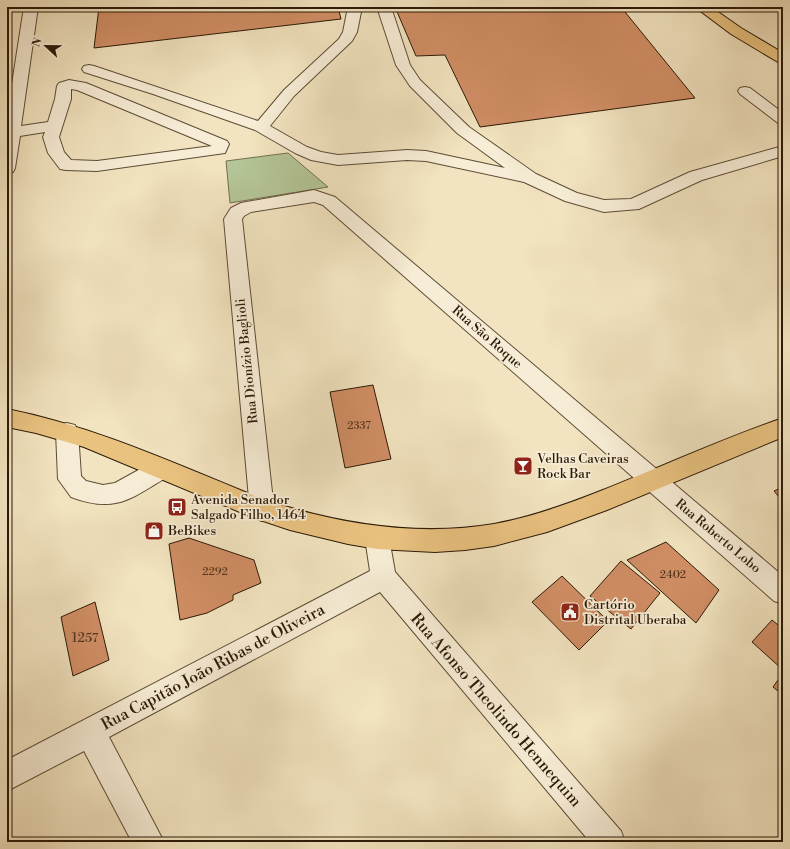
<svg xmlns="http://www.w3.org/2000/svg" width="790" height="849" font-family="'Libre Bodoni',serif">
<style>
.green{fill:#b4c597;stroke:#706f4f}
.building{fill:#d18e65;stroke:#2b1907}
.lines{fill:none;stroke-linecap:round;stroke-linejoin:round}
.minor-casing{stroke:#5d4c35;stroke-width:2}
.major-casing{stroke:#2b1907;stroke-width:2}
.minor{fill:#f7edd6;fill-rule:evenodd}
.major{fill:#e9c280;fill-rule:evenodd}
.labels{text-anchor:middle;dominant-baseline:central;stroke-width:3.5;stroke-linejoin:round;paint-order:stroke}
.number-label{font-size:11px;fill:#54361e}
.street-label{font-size:13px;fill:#2b1907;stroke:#f7edd6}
.poi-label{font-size:13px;fill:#2b1907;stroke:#f7edd6;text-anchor:start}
.near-number-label{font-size:13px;fill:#54361e}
.near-street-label{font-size:16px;fill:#2b1907;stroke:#f7edd6}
</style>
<rect width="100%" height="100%" fill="#f2e4c0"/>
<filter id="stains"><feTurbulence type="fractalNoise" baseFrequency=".005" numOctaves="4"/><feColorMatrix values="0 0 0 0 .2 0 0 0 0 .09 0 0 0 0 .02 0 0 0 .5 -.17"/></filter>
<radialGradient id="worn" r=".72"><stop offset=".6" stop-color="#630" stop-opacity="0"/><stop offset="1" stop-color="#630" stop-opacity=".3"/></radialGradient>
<polygon class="green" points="288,153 328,187 230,203 226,161"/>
<g class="building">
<polygon points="99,7 338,7 341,19 94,48"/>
<polygon points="395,7 621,7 695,98 480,127 445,55 416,56"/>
<polygon points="373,385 391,459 345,468 330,392"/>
<polygon points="783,487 783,502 774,491"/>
<polygon points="189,538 254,560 261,583 233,595 233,600 207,613 180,620 169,544"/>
<polygon points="666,542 719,590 696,623 627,560"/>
<polygon points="621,561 660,593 631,629 590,596"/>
<polygon points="562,576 608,621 579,650 532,602"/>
<polygon points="95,602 109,660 73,676 61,617"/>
<polygon points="772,620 783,629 783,670 752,642"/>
<polygon points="783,673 783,695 773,687"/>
</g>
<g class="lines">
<g class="minor-casing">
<g id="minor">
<path d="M24 7H38L21 126 48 122 55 99 57 86 59 83 69 80 86 83 227 141 229 144 225 153 97 171 66 170 60 169 48 153 43 137 45 132 20 136 15 168 13 172 7 173V116ZM71 89 77 90 212 146 97 161 71 160 64 152 59 137 71 99Z"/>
<polygon points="348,7 362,7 357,32 352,41 294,96 270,126 307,147 321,152 338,155 407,150 426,151 505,168 457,133 410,86 396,65 377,7 391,7 410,65 420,80 469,127 536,174 577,193 604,200 631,199 690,172 783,146 783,156 702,180 639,209 604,212 565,201 524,182 426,161 407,160 338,165 311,160 295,153 255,130 153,94 84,72 82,69 84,66 89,65 94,66 258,121 284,90 339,39 343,32"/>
<polygon points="745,87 750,88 783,113 783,125 778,123 740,94 738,91 740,88"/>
<polygon points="314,190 335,197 783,576 783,604 774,601 323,205 314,202 251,212 244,216 242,219 274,510 270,518 262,521 254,518 250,510 224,219 231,208 241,203"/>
<path d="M67 423 75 425 78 432 81 476 86 481 103 485 115 483 153 462 161 459 169 462 172 469 169 476C131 498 117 514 71 497L58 479 56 432 59 425Z"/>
<polygon points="377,527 386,530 389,538 395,572 621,831 625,842 590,842 380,592 109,737 164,842 132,842 84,751 7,791 7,760 370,571 365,538 368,530"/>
</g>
</g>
<g class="major-casing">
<g id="major">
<polygon points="695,7 711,7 741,28 783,53 783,63 778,62 731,34"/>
<path d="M7 409C97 427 180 466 265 500 339 524 416 537 494 524 532 517 568 504 603 490 663 466 722 439 783 418V437L607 510 547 532 494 546 465 550 435 552 377 549 348 544 290 530 254 518 84 447 36 433 7 427Z"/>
</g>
</g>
<use href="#minor" class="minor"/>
<use href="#major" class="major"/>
</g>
<defs>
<g id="bar-square" transform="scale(1)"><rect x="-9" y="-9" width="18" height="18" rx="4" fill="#8f2418" stroke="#f7edd6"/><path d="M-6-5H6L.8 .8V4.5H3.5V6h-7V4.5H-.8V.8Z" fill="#fff"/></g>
<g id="bus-square" transform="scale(1)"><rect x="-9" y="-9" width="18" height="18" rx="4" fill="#8f2418" stroke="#f7edd6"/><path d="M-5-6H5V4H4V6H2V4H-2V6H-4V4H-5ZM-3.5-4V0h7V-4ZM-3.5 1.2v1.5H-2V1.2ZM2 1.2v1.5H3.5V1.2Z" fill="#fff"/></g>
<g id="shop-square" transform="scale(1)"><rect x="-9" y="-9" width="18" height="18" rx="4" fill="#8f2418" stroke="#f7edd6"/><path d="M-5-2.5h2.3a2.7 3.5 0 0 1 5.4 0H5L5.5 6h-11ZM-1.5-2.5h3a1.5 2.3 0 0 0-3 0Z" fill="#fff"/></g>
<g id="civic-square" transform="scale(1)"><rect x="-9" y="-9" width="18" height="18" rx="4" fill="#8f2418" stroke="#f7edd6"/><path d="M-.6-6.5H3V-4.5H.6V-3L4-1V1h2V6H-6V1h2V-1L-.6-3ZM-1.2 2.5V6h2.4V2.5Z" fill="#fff"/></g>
</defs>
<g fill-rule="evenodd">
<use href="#bar-square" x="523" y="466"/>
<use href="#bus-square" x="177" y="507"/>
<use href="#shop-square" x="154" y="531"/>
<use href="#civic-square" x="570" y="612"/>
</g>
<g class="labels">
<g class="number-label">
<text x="359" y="426">2337</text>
<text x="215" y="572">2292</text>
<text x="673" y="575">2402</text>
</g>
<g class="street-label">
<text transform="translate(487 337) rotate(41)">Rua São Roque</text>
<text transform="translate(247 361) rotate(-96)">Rua Dionízio Baglioli</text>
<text transform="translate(718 536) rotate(40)">Rua Roberto Lobo</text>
</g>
<g class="poi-label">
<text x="537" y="459">Velhas Caveiras<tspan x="537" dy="15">Rock Bar</tspan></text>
<text x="191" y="500">Avenida Senador<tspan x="191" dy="15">Salgado Filho, 1464</tspan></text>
<text x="168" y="531">BeBikes</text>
<text x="584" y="605">Cartório<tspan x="584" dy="15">Distrital Uberaba</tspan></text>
</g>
<g class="near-number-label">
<text x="85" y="638">1257</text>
</g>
<g class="near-street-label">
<text transform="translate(213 667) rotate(-28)">Rua Capitão João Ribas de Oliveira</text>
<text transform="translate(496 710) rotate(49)">Rua Afonso Theolindo Hennequim</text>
</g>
</g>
<rect width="790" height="849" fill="none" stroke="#f2e4c0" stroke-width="24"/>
<rect x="8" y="8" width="774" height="833" fill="none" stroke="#2b1907" stroke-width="2"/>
<rect x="12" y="12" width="766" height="825" fill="none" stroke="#2b1907"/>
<g transform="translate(46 46) rotate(292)" stroke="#f7edd6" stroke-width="3" paint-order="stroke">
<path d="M0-3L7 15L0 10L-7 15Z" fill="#2b1907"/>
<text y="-6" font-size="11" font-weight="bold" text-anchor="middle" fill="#2b1907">N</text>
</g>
<rect width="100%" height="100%" filter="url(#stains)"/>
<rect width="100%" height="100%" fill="url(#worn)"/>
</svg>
